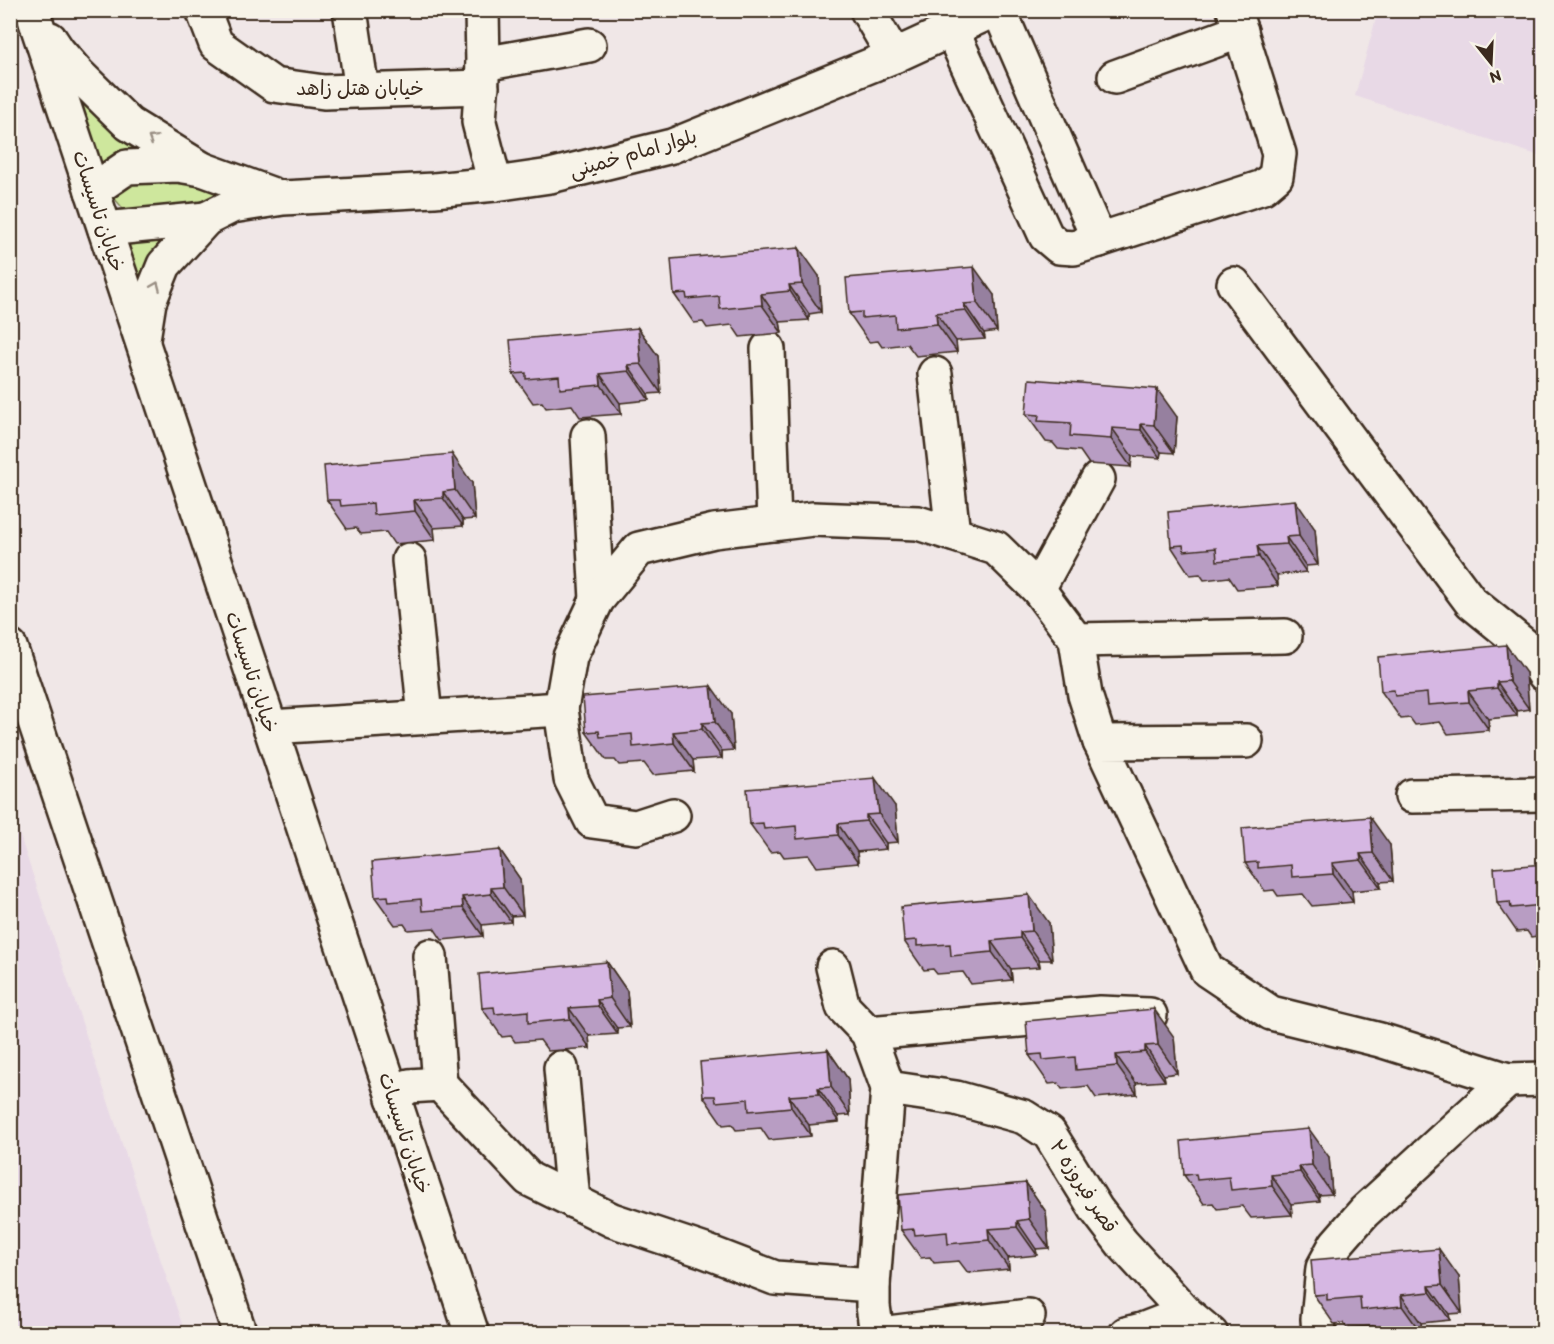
<svg xmlns="http://www.w3.org/2000/svg" width="1554" height="1344" font-family="Itim,'Playpen Sans Arabic',sans-serif">
<style>
.built{fill:#e8d9e6}
.green{fill:#cee79d;stroke:#84885e;stroke-width:1.5}
.lines{fill:none;stroke-linecap:round;stroke-linejoin:round}
.minor-casing{stroke:#3b2a1e;stroke-width:38}
.minor{stroke:#f7f3e8;stroke-width:33}
.wall{fill:#b89dc3;stroke:#3b2a1e;stroke-width:1.5}
.shaded-wall{fill:#96809f;stroke:#3b2a1e;stroke-width:1.5}
.building{fill:#d6b7e3;stroke:#3b2a1e;stroke-width:1.5}
.oneway{stroke:#998e83}
.labels{text-anchor:middle;dominant-baseline:central;stroke-width:4.5;stroke-linejoin:round;paint-order:stroke}
.street-label{font-size:20px;fill:#3b2a1e;stroke:#f7f3e8}
</style>
<rect width="100%" height="100%" fill="#f0e7e7"/>
<filter id="ink" filterUnits="userSpaceOnUse"><feTurbulence type="fractalNoise" baseFrequency=".0167" numOctaves="2"/><feDisplacementMap in="SourceGraphic" scale="12" xChannelSelector="R" yChannelSelector="G"/><feConvolveMatrix kernelMatrix="1 2 1 2 8 2 1 2 1" color-interpolation-filters="sRGB"/></filter>
<g filter="url(#ink)">
<g class="built">
<polygon points="1378,11 1543,11 1543,157 1355,96"/>
<polygon points="11,809 158,1252 185,1333 11,1333"/>
</g>
<g class="green">
<polygon points="65,70 161,155 102,172"/>
<path d="M134 177 248 187C220 195 149 224 124 209 120 206 117 201 114 198L115 187Z"/>
<path d="M166 232C147 260 143 268 142 302L120 237Z"/>
</g>
<g class="lines">
<g class="minor-casing">
<g id="minor">
<polyline points="32,10 472,1334"/>
<polyline points="203,10 216,44 274,85 324,92 482,87"/>
<polyline points="350,10 362,90"/>
<polyline points="482,10 483,64 479,122 495,184"/>
<polyline points="867,10 894,56"/>
<polyline points="999,10 1099,240"/>
<polyline points="952,31 1046,236 1059,247 1074,248 1263,187 1276,176 1279,154 1234,10"/>
<polyline points="50,39 58,51 78,74 129,124 202,169"/>
<polyline points="483,64 589,45"/>
<polyline points="1115,77 1241,31"/>
<polyline points="92,191 127,167 178,165 202,169 279,197"/>
<polyline points="105,229 206,219"/>
<polyline points="1234,284 1471,602 1530,650 1544,674"/>
<polyline points="143,339 149,302 164,265 206,219 232,206 283,198 434,190 495,184 550,176 672,146 894,56 994,10"/>
<polyline points="768,349 774,524"/>
<polyline points="935,374 953,534"/>
<polyline points="588,436 597,600"/>
<polyline points="409,560 425,717"/>
<polyline points="1038,589 1098,479"/>
<polyline points="1076,640 1285,636"/>
<polyline points="10,647 240,1334"/>
<polyline points="270,727 561,709"/>
<polyline points="1246,741 1100,742 1207,970 1271,1013 1380,1040 1508,1080 1544,1079"/>
<polyline points="1412,796 1544,794"/>
<polyline points="673,815 636,827 592,821 571,779 561,709 570,657 597,600 639,549 714,531 813,519 918,523 996,548 1038,589 1076,640 1085,695 1100,742"/>
<polyline points="430,956 440,1084"/>
<polyline points="833,967 843,1007 868,1033 888,1088 873,1285"/>
<polyline points="868,1033 1100,1013 1150,1015"/>
<polyline points="561,1068 573,1201"/>
<polyline points="888,1088 956,1098 1024,1117 1049,1133 1096,1209 1122,1243 1186,1313 1211,1334"/>
<polyline points="393,1098 409,1086 440,1084 529,1179 612,1220 705,1251 775,1278 873,1285 873,1306 877,1334"/>
<polyline points="880,1334 1028,1316"/>
<polyline points="1126,1334 1142,1330 1186,1313"/>
<polyline points="1319,1334 1318,1319 1323,1268 1336,1244 1364,1212 1508,1080"/>
</g>
</g>
<use href="#minor" class="minor"/>
</g>
<g class="wall">
<polygon points="819,276 821,312 809,314 809,320 780,322 782,333 740,337 732,325 707,328 703,322 694,323 674,294"/>
<polygon points="994,295 997,331 984,333 985,339 956,341 957,352 916,356 907,344 882,347 878,341 869,342 849,313"/>
<polygon points="638,328 658,356 661,393 648,394 649,400 620,403 621,414 580,417 572,405 546,408 542,402 533,403 513,374"/>
<polygon points="1026,414 1177,417 1174,453 1161,452 1160,458 1132,456 1131,467 1089,464 1080,451 1058,449 1053,443 1046,442"/>
<polygon points="472,483 475,519 463,520 463,526 434,528 435,540 394,544 386,532 361,534 356,528 347,529 327,500"/>
<polygon points="1315,529 1318,565 1306,566 1306,572 1277,575 1278,586 1237,589 1229,577 1204,580 1200,574 1190,575 1171,546"/>
<polygon points="1526,673 1529,709 1517,711 1517,716 1488,719 1489,730 1448,734 1440,722 1415,725 1410,718 1401,719 1381,691"/>
<polygon points="731,714 734,750 722,751 722,758 693,760 694,771 653,775 644,763 619,765 615,760 606,760 586,732"/>
<polygon points="895,806 898,842 886,843 886,849 857,852 858,863 817,867 809,855 784,857 780,851 770,852 750,824"/>
<polygon points="1390,845 1393,881 1380,882 1381,888 1352,891 1353,902 1312,906 1303,894 1278,896 1274,890 1265,891 1245,863"/>
<polygon points="500,850 520,879 523,915 511,916 511,922 482,925 483,936 442,940 434,928 408,930 404,924 395,925 375,897"/>
<polygon points="1544,864 1544,935 1531,937 1527,931 1517,932 1497,903"/>
<polygon points="1049,923 1052,960 1039,960 1040,967 1011,969 1012,980 971,984 963,972 937,974 933,969 924,970 904,941"/>
<polygon points="607,962 627,991 630,1027 617,1028 618,1034 589,1036 590,1048 548,1051 540,1040 515,1042 511,1036 502,1037 482,1008"/>
<polygon points="1174,1037 1177,1073 1164,1075 1165,1081 1136,1083 1137,1094 1096,1098 1088,1086 1062,1089 1058,1083 1049,1084 1029,1055"/>
<polygon points="828,1050 848,1079 850,1115 838,1116 839,1122 809,1125 811,1136 769,1140 761,1128 736,1130 732,1124 723,1125 703,1096"/>
<polygon points="1329,1157 1332,1194 1319,1195 1320,1201 1291,1204 1292,1215 1251,1218 1242,1206 1217,1209 1213,1203 1204,1204 1184,1175"/>
<polygon points="1026,1183 1046,1212 1049,1248 1036,1249 1037,1255 1008,1258 1009,1269 968,1273 959,1261 934,1263 930,1257 921,1258 901,1230"/>
<polygon points="1459,1277 1462,1313 1449,1314 1450,1320 1421,1323 1422,1334 1378,1334 1373,1326 1347,1328 1343,1323 1334,1324 1314,1295"/>
</g>
<g class="shaded-wall">
<polygon points="799,248 819,276 821,312 802,284"/>
<polygon points="974,267 994,295 997,331 977,303"/>
<polygon points="789,285 809,314 809,320 790,291"/>
<polygon points="761,294 780,322 782,333 762,305"/>
<polygon points="964,304 984,333 985,339 965,310"/>
<polygon points="936,313 956,341 957,352 937,324"/>
<polygon points="638,328 658,356 661,393 641,364"/>
<polygon points="628,365 648,394 649,400 629,371"/>
<polygon points="600,374 620,403 621,414 601,385"/>
<polygon points="1157,389 1177,417 1174,453 1154,425"/>
<polygon points="1141,424 1161,452 1160,458 1141,430"/>
<polygon points="1112,428 1132,456 1131,467 1111,439"/>
<polygon points="452,454 472,483 475,519 455,490"/>
<polygon points="443,492 463,520 463,526 443,498"/>
<polygon points="414,500 434,528 435,540 415,511"/>
<polygon points="1295,500 1315,529 1318,565 1299,536"/>
<polygon points="1286,537 1306,566 1306,572 1287,544"/>
<polygon points="1257,546 1277,575 1278,586 1259,557"/>
<polygon points="1506,645 1526,673 1529,709 1509,681"/>
<polygon points="1497,682 1517,711 1517,716 1497,688"/>
<polygon points="711,686 731,714 734,750 715,722"/>
<polygon points="1468,691 1488,719 1489,730 1469,702"/>
<polygon points="702,723 722,751 722,758 702,729"/>
<polygon points="673,732 693,760 694,771 674,743"/>
<polygon points="875,778 895,806 898,842 879,814"/>
<polygon points="866,815 886,843 886,849 866,821"/>
<polygon points="1370,817 1390,845 1393,881 1373,853"/>
<polygon points="838,824 857,852 858,863 838,835"/>
<polygon points="500,850 520,879 523,915 503,887"/>
<polygon points="1360,854 1380,882 1381,888 1361,860"/>
<polygon points="1332,863 1352,891 1353,902 1333,874"/>
<polygon points="491,888 511,916 511,922 491,894"/>
<polygon points="1029,895 1049,923 1052,960 1032,931"/>
<polygon points="462,897 482,925 483,936 463,908"/>
<polygon points="1020,932 1039,960 1040,967 1020,938"/>
<polygon points="991,941 1011,969 1012,980 992,952"/>
<polygon points="607,962 627,991 630,1027 610,998"/>
<polygon points="597,1000 617,1028 618,1034 598,1006"/>
<polygon points="569,1008 589,1036 590,1048 570,1019"/>
<polygon points="1154,1009 1174,1037 1177,1073 1158,1045"/>
<polygon points="1145,1046 1164,1075 1165,1081 1145,1052"/>
<polygon points="828,1050 848,1079 850,1115 831,1087"/>
<polygon points="1116,1055 1136,1083 1137,1094 1117,1066"/>
<polygon points="818,1088 838,1116 839,1122 819,1094"/>
<polygon points="789,1096 809,1125 811,1136 791,1107"/>
<polygon points="1309,1129 1329,1157 1332,1194 1312,1165"/>
<polygon points="1299,1166 1319,1195 1320,1201 1300,1172"/>
<polygon points="1271,1175 1291,1204 1292,1215 1272,1186"/>
<polygon points="1026,1183 1046,1212 1049,1248 1029,1219"/>
<polygon points="1017,1221 1036,1249 1037,1255 1017,1227"/>
<polygon points="988,1229 1008,1258 1009,1269 989,1240"/>
<polygon points="1439,1249 1459,1277 1462,1313 1442,1285"/>
<polygon points="1429,1286 1449,1314 1450,1320 1430,1292"/>
<polygon points="1401,1295 1421,1323 1422,1334 1402,1306"/>
</g>
<g class="building">
<polygon points="799,248 802,284 789,285 790,291 761,294 762,305 720,309 719,296 687,299 686,293 674,294 671,259"/>
<polygon points="974,267 977,303 964,304 965,310 936,313 937,324 896,328 895,315 862,318 862,312 849,313 846,278"/>
<polygon points="638,328 641,364 628,365 629,371 600,374 601,385 560,389 559,376 526,379 526,373 513,374 510,340"/>
<polygon points="1029,379 1157,389 1154,425 1141,424 1141,430 1112,428 1111,439 1070,436 1071,423 1038,421 1039,415 1026,414"/>
<polygon points="452,454 455,490 443,492 443,498 414,500 415,511 374,515 373,503 341,506 340,500 327,500 324,466"/>
<polygon points="1295,500 1299,536 1286,537 1287,544 1257,546 1259,557 1217,561 1216,548 1184,551 1183,545 1171,546 1168,512"/>
<polygon points="1506,645 1509,681 1497,682 1497,688 1468,691 1469,702 1428,705 1427,693 1395,696 1394,690 1381,691 1378,657"/>
<polygon points="711,686 715,722 702,723 702,729 673,732 674,743 633,747 632,734 600,737 599,731 586,732 583,697"/>
<polygon points="875,778 879,814 866,815 866,821 838,824 838,835 797,839 796,826 764,829 763,823 750,824 747,789"/>
<polygon points="1370,817 1373,853 1360,854 1361,860 1332,863 1333,874 1292,877 1291,865 1258,868 1258,862 1245,863 1242,828"/>
<polygon points="500,850 503,887 491,888 491,894 462,897 463,908 422,911 421,899 389,902 388,896 375,897 372,862"/>
<polygon points="1544,864 1544,909 1543,905 1511,908 1510,902 1497,903 1494,868"/>
<polygon points="1029,895 1032,931 1020,932 1020,938 991,941 992,952 951,956 950,944 917,946 917,940 904,941 901,907"/>
<polygon points="607,962 610,998 597,1000 598,1006 569,1008 570,1019 528,1023 528,1011 495,1014 494,1007 482,1008 479,974"/>
<polygon points="1154,1009 1158,1045 1145,1046 1145,1052 1116,1055 1117,1066 1076,1070 1075,1057 1043,1060 1042,1054 1029,1055 1026,1021"/>
<polygon points="828,1050 831,1087 818,1088 819,1094 789,1096 791,1107 749,1111 748,1099 716,1102 715,1096 703,1096 700,1062"/>
<polygon points="1309,1129 1312,1165 1299,1166 1300,1172 1271,1175 1272,1186 1231,1190 1229,1177 1197,1180 1196,1174 1184,1175 1181,1141"/>
<polygon points="1026,1183 1029,1219 1017,1221 1017,1227 988,1229 989,1240 948,1244 947,1232 915,1235 914,1229 901,1230 898,1195"/>
<polygon points="1439,1249 1442,1285 1429,1286 1430,1292 1401,1295 1402,1306 1361,1310 1360,1297 1327,1300 1327,1294 1314,1295 1311,1260"/>
<polygon points="1196,1331 1196,1334 1169,1334"/>
</g>
<defs><path id="oneway-chevron" d="M-2-3.5L2.5 0L-2 3.5" fill="none" stroke-width="1.6" stroke-linecap="round" stroke-linejoin="round" transform="scale(1.5)"/></defs>
<g class="oneway">
<use href="#oneway-chevron" transform="translate(152 139) rotate(-148)"/>
<use href="#oneway-chevron" transform="translate(156 286) rotate(-67)"/>
</g>
</g>
<g class="labels">
<g class="street-label">
<text x="360" y="88">خیابان هتل زاهد</text>
<text transform="translate(633 153) rotate(-16)">بلوار امام خمینی</text>
<text transform="translate(99 211) rotate(72)">خیابان تاسیسات</text>
<text transform="translate(252 672) rotate(72)">خیابان تاسیسات</text>
<text transform="translate(405 1133) rotate(72)">خیابان تاسیسات</text>
<text transform="translate(1084 1186) rotate(57)">قصر فیروزه ۲</text>
</g>
</g>
<rect width="1554" height="1344" fill="none" stroke="#f7f3e8" stroke-width="36"/>
<rect x="18" y="18" width="1518" height="1308" fill="none" stroke="#3b2a1e" stroke-width="2" filter="url(#ink)"/>
<g transform="translate(1491 63) rotate(162)" stroke="#f7f3e8" stroke-width="4.5" paint-order="stroke">
<path d="M0-4.5L10 22L0 15L-10 22Z" fill="#3b2a1e"/>
<text y="-9" font-size="16" font-weight="bold" text-anchor="middle" fill="#3b2a1e">N</text>
</g>
</svg>
